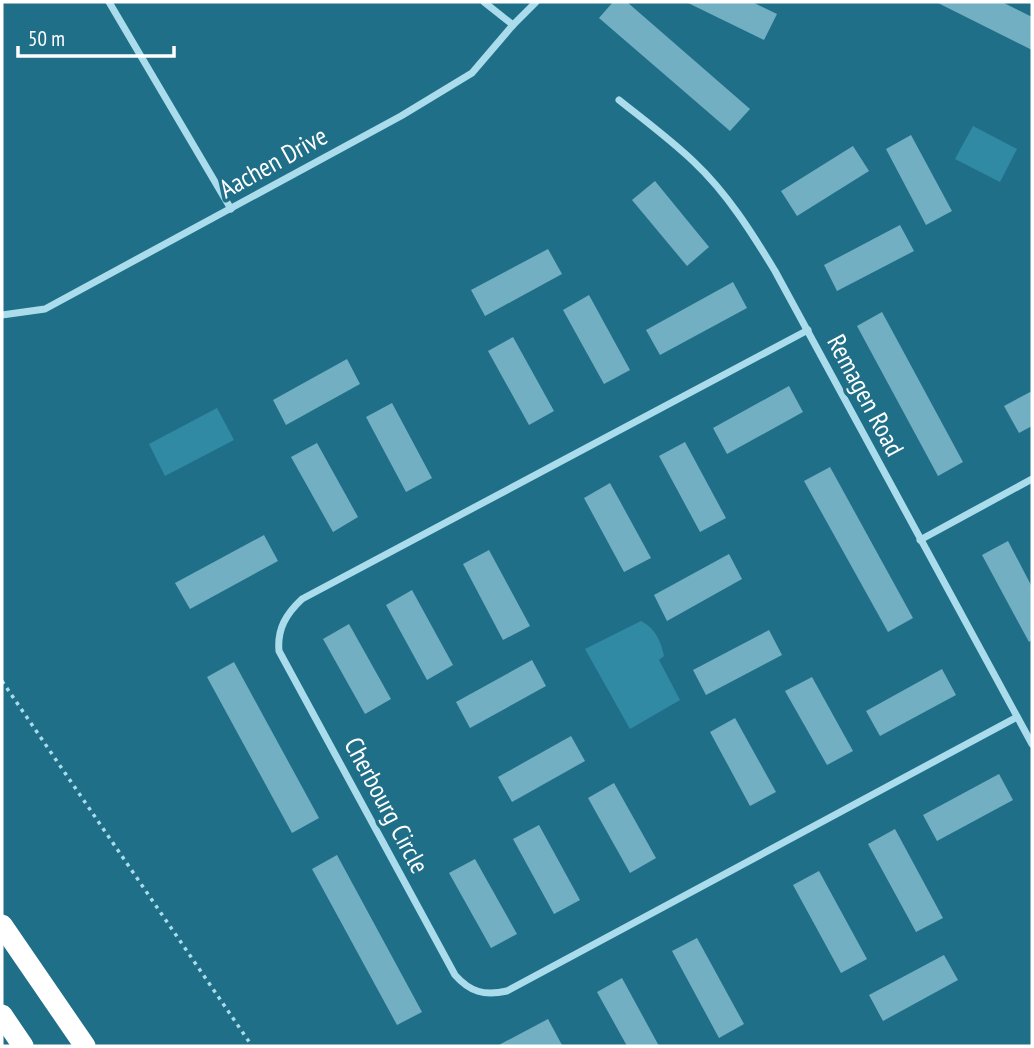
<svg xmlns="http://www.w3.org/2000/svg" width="1034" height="1048" font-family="'PT Sans Narrow',sans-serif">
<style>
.green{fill:#308aa4}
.building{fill:#72afc2}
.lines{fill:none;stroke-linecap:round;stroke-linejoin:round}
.path{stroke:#aadceb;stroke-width:3.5;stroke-dasharray:3.5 5;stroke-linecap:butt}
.minor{stroke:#aadceb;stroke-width:7}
.motorway{stroke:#fff;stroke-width:21}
.labels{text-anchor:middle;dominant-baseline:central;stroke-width:7;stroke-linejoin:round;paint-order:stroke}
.street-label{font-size:26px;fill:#fff;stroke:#206f88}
</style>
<rect width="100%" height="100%" fill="#206f88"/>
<g class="green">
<polygon points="973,126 1017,149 1000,182 955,159"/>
<polygon points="217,408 234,440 165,476 149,444"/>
<path d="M641 621C655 628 661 641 664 656L659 660 680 700 630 729 585 649Z"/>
</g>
<g class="building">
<polygon points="613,2 627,2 750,109 730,131 599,18"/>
<polygon points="686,2 752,2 777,14 764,40"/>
<polygon points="936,2 1002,2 1032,17 1032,50"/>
<polygon points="911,135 952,211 926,225 886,149"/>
<polygon points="853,146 869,171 797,216 781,191"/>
<polygon points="655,181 709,247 687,266 632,200"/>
<polygon points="900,225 914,251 837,291 824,265"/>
<polygon points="548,249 562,274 485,316 471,290"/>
<polygon points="733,282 747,308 660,355 646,330"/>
<polygon points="589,295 630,370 604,384 563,310"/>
<polygon points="882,312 963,462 938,476 857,326"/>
<polygon points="513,337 554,411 529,425 488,351"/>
<polygon points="347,359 360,384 286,425 273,400"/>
<polygon points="789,386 803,412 727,454 713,428"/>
<polygon points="1032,391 1032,426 1019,433 1004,406"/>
<polygon points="392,403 432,478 406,492 366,417"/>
<polygon points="685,442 726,518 700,532 659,456"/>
<polygon points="317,443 358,517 333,532 291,457"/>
<polygon points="830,467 913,618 888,632 804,481"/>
<polygon points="610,483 651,558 624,572 584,498"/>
<polygon points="264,535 278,561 190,609 175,583"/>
<polygon points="1008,541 1032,587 1032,640 1029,642 982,555"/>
<polygon points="489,550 530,626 503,640 463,564"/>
<polygon points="729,554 742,579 667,621 654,595"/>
<polygon points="412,590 453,665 427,680 386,605"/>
<polygon points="349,624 391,699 365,714 323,639"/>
<polygon points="769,630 782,655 706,695 693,670"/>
<polygon points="532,660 546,686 470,728 456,702"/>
<polygon points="234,662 319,818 292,833 207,677"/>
<polygon points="942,669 956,695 880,736 866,711"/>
<polygon points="812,677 853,751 827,765 785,691"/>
<polygon points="735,718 776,792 750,806 710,732"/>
<polygon points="571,736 585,761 512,802 498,777"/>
<polygon points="999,774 1013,800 937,841 923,815"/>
<polygon points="614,783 656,858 630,873 588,798"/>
<polygon points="539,825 580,900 554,914 513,839"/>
<polygon points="895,829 943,918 916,932 868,844"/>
<polygon points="337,855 422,1012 397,1025 312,869"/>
<polygon points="475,859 517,934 491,948 449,873"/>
<polygon points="819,871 867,959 841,973 793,885"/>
<polygon points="697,938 744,1024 719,1038 672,951"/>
<polygon points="944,955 958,980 883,1021 869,995"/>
<polygon points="622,978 659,1046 627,1046 597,992"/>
<polygon points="548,1019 562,1045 559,1046 497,1046"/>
</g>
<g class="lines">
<polyline class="path" points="2,681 252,1046"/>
<g class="minor">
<polyline points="109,2 231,209"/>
<polyline points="484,2 513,25"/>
<path d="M619 100C644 120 671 140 694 162 727 193 752 233 775 271L1032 744"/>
<polyline points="2,315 45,309 401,116 472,73 513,25 536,2"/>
<path d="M808 330 302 599C286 614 277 629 279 651L455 975C470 992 484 996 507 991L1017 717"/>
<polyline points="920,540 1032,479"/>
</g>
<g class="motorway">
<polyline points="2,925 85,1046"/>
<polyline points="2,1015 23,1046"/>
</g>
</g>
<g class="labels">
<g class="street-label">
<text transform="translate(273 162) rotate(-29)">Aachen Drive</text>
<text transform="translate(866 395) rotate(62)">Remagen Road</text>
<text transform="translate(387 805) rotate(62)">Cherbourg Circle</text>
</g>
</g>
<rect width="1034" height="1048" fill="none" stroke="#ffffff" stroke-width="7"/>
<path d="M18 46v10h156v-10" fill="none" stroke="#ffffff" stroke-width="3.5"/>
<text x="28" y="46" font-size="21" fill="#ffffff" stroke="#206f88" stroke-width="5" paint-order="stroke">50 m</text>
</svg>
